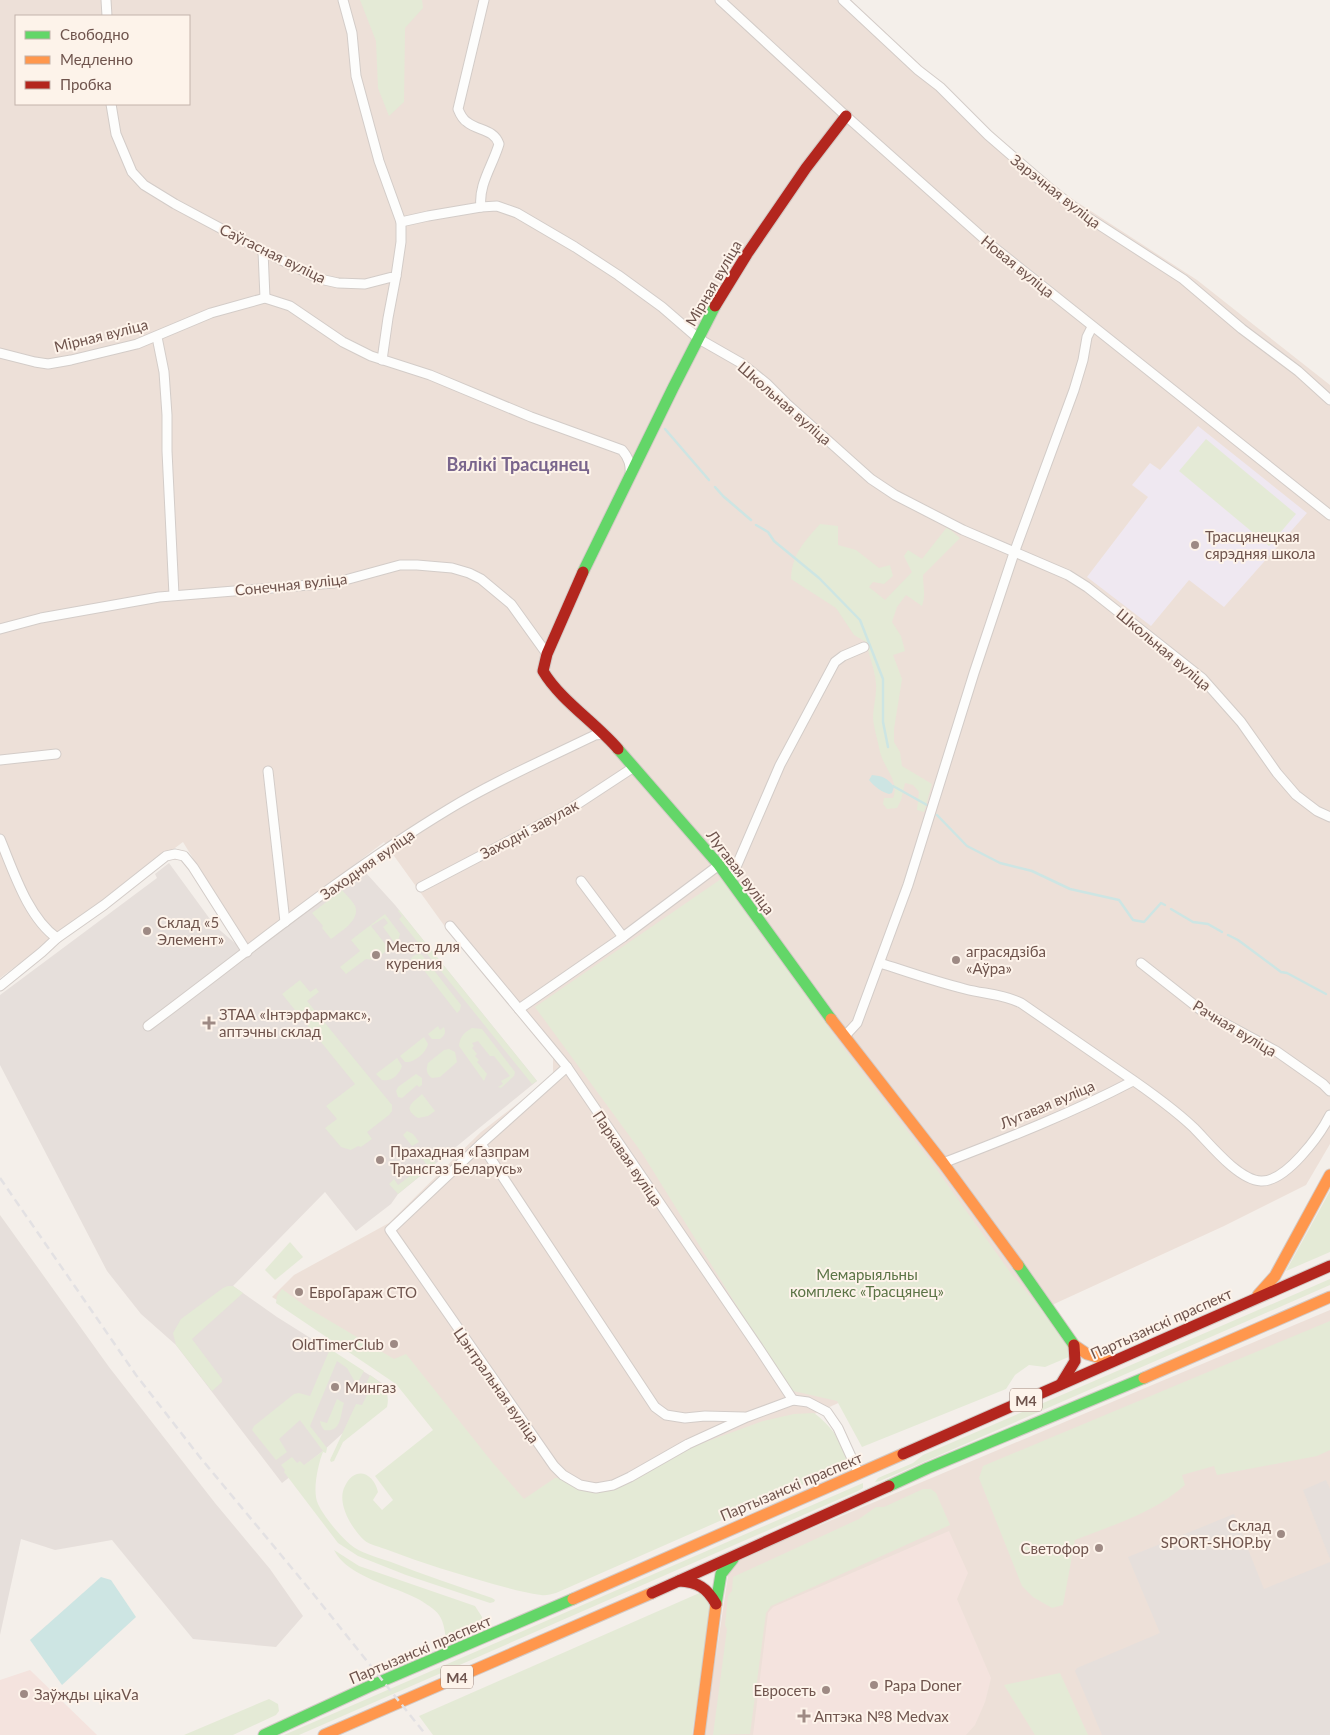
<svg xmlns="http://www.w3.org/2000/svg" width="1330" height="1735" font-family="Lato,sans-serif">
<style>
.residential{fill:#ede0d8;fill-rule:evenodd}
.commercial{fill:#f4e3de}
.industrial{fill:#e6dfdb}
.education{fill:#efe8f1}
.green{fill:#e4ead6}
.water{fill:#cde5e3}
.lines{fill:none;stroke-linecap:round;stroke-linejoin:round}
.stream{stroke:#cde5e3;stroke-width:2.5}
.street-casing{stroke:#d3ccc8;stroke-width:11}
.fast-casing{stroke:#d3cac6;stroke-width:13}
.slow-casing{stroke:#d3cac6;stroke-width:13}
.jam-casing{stroke:#d3cac6;stroke-width:13}
.street{stroke:#fdfdfc;stroke-width:9}
.fast{stroke:#63d668;stroke-width:11}
.slow{stroke:#ff974d;stroke-width:11}
.jam{stroke:#b3261e;stroke-width:11}
.rail{stroke:#e3e1e3;stroke-width:2.5;stroke-dasharray:8 5;stroke-linecap:butt}
.poi-dot{fill:#9e8a84;stroke:#fdf3ea;stroke-width:2}
.labels{text-anchor:middle;dominant-baseline:central;stroke-width:4;stroke-linejoin:round;paint-order:stroke}
.shield{fill:#fdf3ea;stroke:#9a847c;stroke-width:1}
.shield-label{font-size:14px;font-weight:bold;fill:#6f544d}
.street-label{font-size:15px;fill:#6f544d;stroke:#fdf3ea}
.poi-label{font-size:15px;fill:#6f544d;stroke:#fdf3ea;text-anchor:start}
.park-label{font-size:15px;fill:#5b7446;stroke:#fdf3ea}
.quarter-label{font-size:18px;font-weight:bold;fill:#79658c;stroke:#fdf3ea}
</style>
<rect width="100%" height="100%" fill="#f4efea"/>
<g class="residential">
<path d="M0 0H851L1040 178 1197 280 1330 385V1144L1306 1185 1224 1226 566 1528 501 1490 404 1368 340 1339 272 1297 294 1275 389 1223 481 1132 553 1076V1054L451 935 384 842 247 947 183 842 0 978ZM16 16H189V104H16Z"/>
<polygon points="1330,1310 1330,1735 704,1735 730,1563"/>
</g>
<g class="commercial">
<polygon points="949,1531 968,1573 957,1599 991,1678 985,1702 975,1725 966,1735 753,1735 768,1613 773,1607"/>
<polygon points="30,1670 97,1735 0,1735 0,1680"/>
</g>
<g class="industrial">
<polygon points="169,863 215,926 243,950 357,863 395,905 537,1081 398,1194 391,1204 356,1231 325,1192 233,1286 277,1317 382,1383 344,1432 323,1451 282,1483 176,1345 141,1314 107,1271 0,1065 0,995 157,878 155,874"/>
<polygon points="0,1215 109,1367 215,1503 270,1569 303,1616 276,1647 193,1639 112,1540 55,1550 21,1539 0,1635"/>
<polygon points="1326,1480 1330,1489 1330,1559 1303,1490"/>
<polygon points="1234,1514 1264,1589 1330,1562 1330,1735 1102,1735 1075,1671 1077,1668 1160,1633 1128,1557"/>
</g>
<polygon class="education" points="1198,426 1307,513 1224,607 1189,580 1151,626 1087,577 1148,497 1132,485 1150,463 1160,470"/>
<g class="green">
<polygon points="360,0 422,0 423,8 405,28 404,102 389,116 378,88 376,41"/>
<polygon points="1206,439 1296,514 1269,546 1179,471"/>
<path d="M820 524 838 526V545L856 550 879 568 890 565 893 576 884 584 873 582 869 587 885 600 912 572 904 556 908 550 922 559 947 527 960 538 923 575C923 587 926 594 922 606L906 595 897 607 892 622 901 636 905 651 893 655 902 679 894 729V742L900 752 902 766 932 784 924 812 917 810 919 792 913 785 905 783 901 800 897 808 887 809 883 804 884 798H893C900 782 884 768 880 752 878 741 874 729 873 718 873 707 877 695 876 684 875 670 869 656 866 642L854 635 836 608 791 579C792 554 804 542 820 524Z"/>
<polygon points="721,879 842,1046 932,1163 1010,1272 1066,1340 1071,1356 1045,1367 1029,1365 1015,1375 1006,1389 862,1447 837,1401 789,1390 642,1153 535,1007"/>
<path d="M342 890C346 895 352 900 355 906 361 920 340 932 331 939L322 928 323 926 312 913Z"/>
<polygon points="399,910 537,1081 532,1084 399,919 402,916 398,911"/>
<polygon points="385,914 400,934 398,941 394,942 383,927 388,923 384,918 371,926 386,945 388,944 391,947 375,960 366,959 346,974 340,967 360,951 351,940"/>
<path d="M419 954 422 955 461 1005 460 1010 457 1013 416 960 410 965C409 959 413 955 419 954Z"/>
<polygon points="300,980 310,992 316,988 319,992 307,1001 392,1105 392,1111 389,1115 367,1132 372,1139 361,1147 358,1146 351,1150 341,1147 325,1128 337,1119 326,1106 355,1084 282,994"/>
<path d="M438 1026 440 1030 444 1027C446 1033 445 1035 440 1039H432L428 1034Z"/>
<path d="M472 1028 482 1029 515 1072 514 1076 501 1088 498 1087 503 1084 501 1081 510 1076 494 1056H490L478 1041 472 1043 474 1046 472 1048 477 1054 475 1056 479 1060 477 1062 487 1074 484 1081 459 1046C460 1036 464 1033 472 1028Z"/>
<path d="M424 1037 428 1044C426 1053 414 1063 405 1062L400 1056Z"/>
<path d="M449 1049 455 1052 457 1062 440 1077 432 1078C426 1074 426 1069 428 1063L444 1050Z"/>
<path d="M397 1058 402 1066C399 1075 391 1082 382 1080L376 1074Z"/>
<polygon points="416,1074 422,1078 422,1085 419,1087 417,1085 402,1098 398,1097 396,1091 398,1087"/>
<path d="M422 1094 435 1111 428 1116 418 1118C402 1108 412 1103 422 1094Z"/>
<polygon points="407,1131 413,1134 419,1142 412,1146 403,1135"/>
<polygon points="428,1153 436,1163 398,1194 389,1184 394,1179 398,1185 426,1164 422,1158"/>
<polygon points="1330,1191 1330,1252 1286,1271"/>
<polygon points="290,1242 303,1257 275,1280 265,1270"/>
<polygon points="1330,1279 1330,1285 880,1481 875,1482 878,1478 913,1463 923,1455"/>
<polygon points="228,1286 233,1286 243,1293 192,1339 222,1379 222,1382 212,1391 176,1345 173,1333 181,1319 223,1288"/>
<path d="M282 1289 308 1308 394 1359 406 1354 492 1462 524 1499 555 1478H560L589 1491H599L689 1448 763 1421 794 1414 814 1413C830 1425 846 1444 847 1465L556 1593C551 1594 546 1596 541 1595 525 1593 509 1588 493 1584 458 1574 422 1563 388 1550 381 1547 369 1545 364 1540 351 1528 336 1502 345 1486 355 1465 374 1473 378 1492L373 1500 382 1510 393 1500 375 1476 433 1430 396 1384 276 1303 277 1296Z"/>
<path d="M1330 1321V1450L1317 1456 1217 1475 1214 1466 1182 1475 1185 1485C1154 1513 1113 1525 1075 1540L1063 1605 1052 1608 1033 1597 1022 1586 979 1478 983 1466Z"/>
<path d="M330 1349 364 1371 358 1382H355L347 1368 337 1361 310 1426 327 1448 326 1453 323 1452C318 1464 312 1492 318 1504 324 1517 343 1540 355 1548 365 1554 379 1558 391 1562 424 1575 458 1586 492 1598L495 1600 494 1602 490 1603 406 1575 358 1556 338 1543 284 1472 285 1470 281 1465 292 1457 297 1463 300 1461 304 1465 323 1451 300 1420 279 1439 287 1452 276 1460 252 1430 254 1426 294 1394 299 1393 310 1396Z"/>
<path d="M370 1375C382 1383 391 1392 387 1407L343 1442 334 1461 331 1462 330 1460 356 1404 362 1405 370 1389 365 1386Z"/>
<path d="M337 1399 344 1403C340 1415 342 1433 324 1430L321 1425 320 1421 327 1423Z"/>
<polygon points="863,1483 863,1488 858,1491 299,1735 284,1735"/>
<polygon points="923,1489 931,1489 936,1493 950,1525 771,1606 766,1613 750,1734 713,1735 727,1629 725,1625 728,1596 732,1591 733,1577 859,1519 876,1507 884,1507"/>
<path d="M334 1550 359 1566 475 1606 482 1617 483 1625 446 1641C445 1632 444 1622 439 1615 435 1609 426 1604 420 1600 395 1586 347 1577 334 1550Z"/>
<polygon points="704,1591 711,1608 692,1735 433,1735 419,1716"/>
<polygon points="1060,1673 1088,1735 1035,1735 1004,1685"/>
<polygon points="269,1699 278,1704 279,1711 276,1715 233,1735 184,1735"/>
</g>
<g class="water">
<path d="M872 775C882 776 888 778 894 787L892 793 889 794C881 792 874 786 869 780Z"/>
<polygon points="101,1577 111,1580 136,1617 62,1685 30,1640"/>
</g>
<g class="lines">
<g class="stream">
<polyline points="665,429 709,480"/>
<polyline points="715,487 723,496 751,520"/>
<polyline points="756,525 768,532 774,541 819,578 860,620 883,679 883,722 888,747"/>
<polyline points="893,786 927,805"/>
<polyline points="937,815 967,846 1000,863 1032,871 1070,889 1119,900 1133,920 1144,922 1161,903 1165,905"/>
<polyline points="1171,909 1193,922 1208,924 1222,932"/>
<polyline points="1228,935 1238,940 1281,972 1287,973 1326,994"/>
</g>
<g class="street-casing">
<g id="street">
<polyline points="106,0 107,16"/>
<polyline points="720,0 846,116 991,245 1330,515"/>
<polyline points="843,0 918,70 940,87 988,135 1048,187 1084,215 1183,279 1242,329 1298,371 1330,400"/>
<polyline points="111,104 116,134 132,172 144,185 175,204 263,251 320,279 338,283 365,284 396,276 401,242 401,222 379,161 356,76 352,33 343,0"/>
<path d="M481 207C478 185 493 165 499 144 494 129 478 131 467 122 462 119 460 114 458 109L484 0"/>
<polyline points="401,222 428,216 481,207 497,206 517,213 575,247 618,275 662,307 699,339 741,363 766,383 786,403 871,479 895,495 963,530 1068,575 1087,587 1202,678 1241,722 1277,773 1296,795 1317,811 1330,817"/>
<polyline points="263,251 265,298"/>
<polyline points="157,337 164,372 167,415 167,451 174,595"/>
<path d="M0 353 35 362 48 364 71 360 137 344 211 313 265 298 290 306 343 342 371 356 430 375 531 417 622 450C629 458 631 465 630 476"/>
<polyline points="382,360 388,318 396,276"/>
<polyline points="0,629 41,618 159,597 334,583 400,565 417,565 452,568 469,573 481,579 511,604 547,654"/>
<polyline points="0,760 56,754"/>
<polyline points="268,771 285,922"/>
<path d="M0 839C13 870 28 918 57 938"/>
<polyline points="581,881 623,937"/>
<polyline points="730,881 780,765 835,662 843,656 864,647"/>
<polyline points="421,887 570,809 634,767"/>
<polyline points="450,926 567,1067 760,1350 793,1400"/>
<path d="M880 963C908 972 936 982 965 989 984 994 1003 994 1021 1003 1054 1026 1088 1049 1121 1072 1146 1089 1172 1107 1194 1128 1209 1143 1238 1180 1261 1181 1286 1182 1320 1135 1330 1115"/>
<polyline points="1141,963 1202,1011 1276,1051 1323,1084 1330,1091"/>
<polyline points="0,986 42,952 57,938 104,905 166,856 175,854 184,856 193,867 247,952"/>
<polyline points="519,1009 623,937 719,865"/>
<path d="M148 1026C247 952 343 873 449 809 495 781 546 759 595 735L605 734"/>
<polyline points="844,1037 857,1023 908,885 974,673 1014,553 1074,390 1083,360 1087,337 1092,327"/>
<polyline points="567,1067 481,1144 390,1230 554,1466 563,1475 580,1485 596,1488 613,1485 630,1477 688,1444 747,1417 793,1400 808,1402 827,1412 838,1428 859,1474"/>
<polyline points="481,1144 655,1407 666,1415 685,1418 705,1416 744,1417"/>
<path d="M943 1163C1008 1138 1072 1113 1133 1081"/>
</g>
</g>
<g class="fast-casing">
<g id="fast">
<polyline points="583,572 673,388 715,306"/>
<polyline points="618,749 719,865 831,1019"/>
<polyline points="1018,1265 1074,1345"/>
<polyline points="889,1486 928,1468 1144,1378"/>
<polyline points="716,1604 721,1574 733,1559"/>
<polyline points="264,1735 368,1687 573,1599"/>
</g>
</g>
<g class="slow-casing">
<g id="slow">
<polyline points="831,1019 943,1163 1018,1265"/>
<polyline points="1258,1295 1275,1276 1330,1175"/>
<polyline points="1074,1345 1087,1354 1111,1361"/>
<polyline points="1144,1378 1330,1297"/>
<polyline points="573,1599 903,1454"/>
<polyline points="324,1735 652,1593"/>
<polyline points="699,1735 716,1604"/>
</g>
</g>
<g class="jam-casing">
<g id="jam">
<polyline points="715,306 747,254 806,168 846,116"/>
<path d="M583 572 547 654 543 671C560 700 596 723 618 749"/>
<polyline points="1061,1384 1075,1361 1074,1345"/>
<polyline points="903,1454 1330,1266"/>
<path d="M679 1581C698 1582 707 1588 716 1604"/>
<polyline points="652,1593 889,1486"/>
</g>
</g>
<use href="#street" class="street"/>
<use href="#fast" class="fast"/>
<use href="#slow" class="slow"/>
<use href="#jam" class="jam"/>
<polyline class="rail" points="0,1178 136,1375 199,1456 315,1596 426,1735"/>
</g>
<g class="poi-dot">
<circle cx="1195" cy="545" r="5"/>
<circle cx="147" cy="931" r="5"/>
<circle cx="376" cy="955" r="5"/>
<circle cx="956" cy="960" r="5"/>
<path d="M206.5 1015.5h5v5h5v5h-5v5h-5v-5h-5v-5h5z"/>
<circle cx="380" cy="1160" r="5"/>
<circle cx="299" cy="1292" r="5"/>
<circle cx="394" cy="1344" r="5"/>
<circle cx="335" cy="1387" r="5"/>
<circle cx="1281" cy="1534" r="5"/>
<circle cx="1099" cy="1548" r="5"/>
<circle cx="874" cy="1685" r="5"/>
<circle cx="826" cy="1690" r="5"/>
<circle cx="24" cy="1694" r="5"/>
<path d="M801.5 1708.5h5v5h5v5h-5v5h-5v-5h-5v-5h5z"/>
</g>
<g class="labels">
<g class="shield">
<rect x="1010" y="1388.5" width="32" height="23" rx="4"/>
<rect x="441" y="1665.5" width="32" height="23" rx="4"/>
</g>
<g class="shield-label">
<text x="1026" y="1400">М4</text>
<text x="457" y="1677">М4</text>
</g>
<g class="street-label">
<text transform="translate(1056 191) rotate(38)">Зарэчная вуліца</text>
<text transform="translate(273 253) rotate(26)">Саўгасная вуліца</text>
<text transform="translate(1018 266) rotate(39)">Новая вуліца</text>
<text transform="translate(713 283) rotate(-60)">Мірная вуліца</text>
<text transform="translate(101 335) rotate(-14)">Мірная вуліца</text>
<text transform="translate(785 403) rotate(41)">Школьная вуліца</text>
<text transform="translate(291 584) rotate(-6)">Сонечная вуліца</text>
<text transform="translate(1164 649) rotate(40)">Школьная вуліца</text>
<text transform="translate(529 829) rotate(-28)">Заходні завулак</text>
<text transform="translate(367 864) rotate(-35)">Заходняя вуліца</text>
<text transform="translate(741 872) rotate(53)">Лугавая вуліца</text>
<text transform="translate(1235 1028) rotate(31)">Рачная вуліца</text>
<text transform="translate(1047 1104) rotate(-23)">Лугавая вуліца</text>
<text transform="translate(628 1158) rotate(56)">Паркавая вуліца</text>
<text transform="translate(1161 1323) rotate(-24)">Партызанскі праспект</text>
<text transform="translate(497 1385) rotate(55)">Цэнтральная вуліца</text>
<text transform="translate(791 1486) rotate(-23)">Партызанскі праспект</text>
<text transform="translate(420 1649) rotate(-23)">Партызанскі праспект</text>
</g>
<g class="poi-label">
<text x="1205" y="536">Трасцянецкая<tspan x="1205" dy="17">сярэдняя школа</tspan></text>
<text x="157" y="922">Склад «5<tspan x="157" dy="17">Элемент»</tspan></text>
<text x="386" y="946">Место для<tspan x="386" dy="17">курения</tspan></text>
<text x="966" y="951">аграсядзіба<tspan x="966" dy="17">«Аўра»</tspan></text>
<text x="219" y="1014">ЗТАА «Інтэрфармакс»,<tspan x="219" dy="17">аптэчны склад</tspan></text>
<text x="390" y="1151">Прахадная «Газпрам<tspan x="390" dy="17">Трансгаз Беларусь»</tspan></text>
<text x="309" y="1292">ЕвроГараж СТО</text>
<text x="384" y="1344" text-anchor="end">OldTimerClub</text>
<text x="345" y="1387">Мингаз</text>
<text x="1271" y="1525" text-anchor="end">Склад<tspan x="1271" dy="17">SPORT-SHOP.by</tspan></text>
<text x="1089" y="1548" text-anchor="end">Светофор</text>
<text x="884" y="1685">Papa Doner</text>
<text x="816" y="1690" text-anchor="end">Евросеть</text>
<text x="34" y="1694">Заўжды цікаVа</text>
<text x="814" y="1716">Аптэка №8 Medvax</text>
</g>
<g class="park-label">
<text x="867" y="1274">Мемарыяльны<tspan x="867" dy="17">комплекс «Трасцянец»</tspan></text>
</g>
<g class="quarter-label">
<text x="518" y="464">Вялікі Трасцянец</text>
</g>
</g>
<rect x="15" y="15" width="175" height="90" fill="#fdf3ea" stroke="#c4b3ab"/>
<rect x="25" y="31" width="25" height="8" fill="#63d668" stroke="#c4b3ab"/>
<text x="60" y="40" font-size="15" fill="#6f544d">Свободно</text>
<rect x="25" y="56" width="25" height="8" fill="#ff974d" stroke="#c4b3ab"/>
<text x="60" y="65" font-size="15" fill="#6f544d">Медленно</text>
<rect x="25" y="81" width="25" height="8" fill="#b3261e" stroke="#c4b3ab"/>
<text x="60" y="90" font-size="15" fill="#6f544d">Пробка</text>
</svg>
